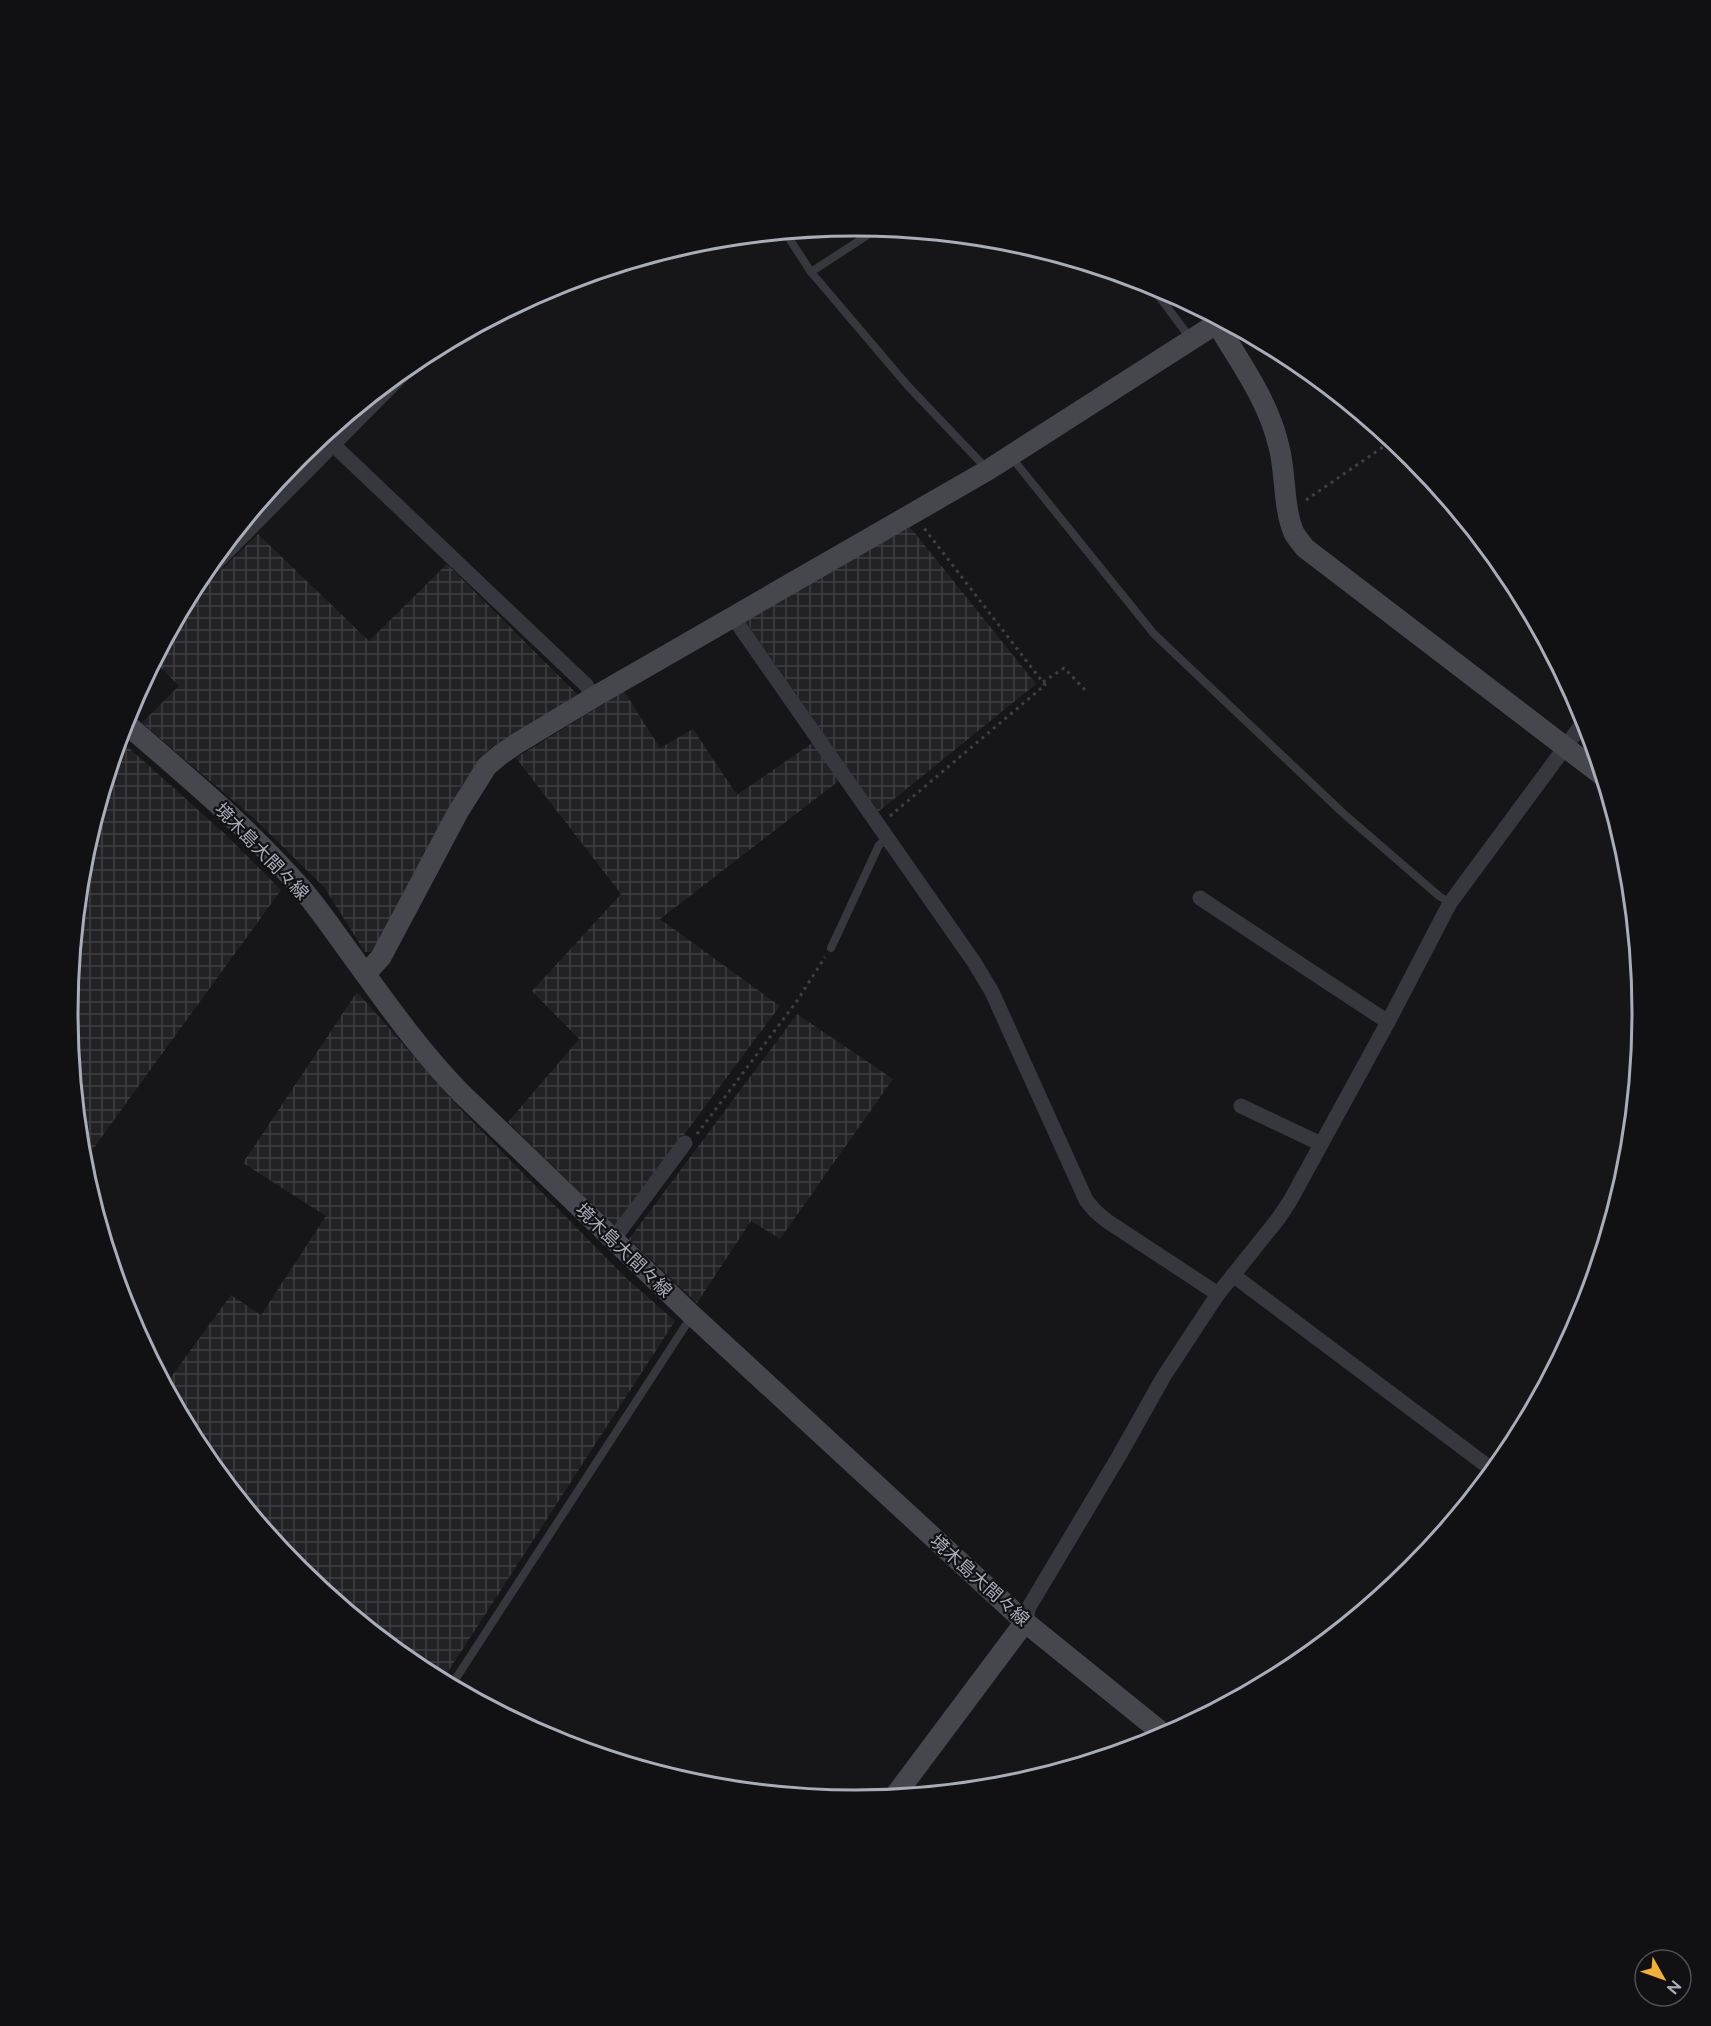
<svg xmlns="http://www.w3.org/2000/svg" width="1711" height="2026" font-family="Raleway,'Noto Sans JP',sans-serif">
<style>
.industrial{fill:url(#industrial-grid)}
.grass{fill:url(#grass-tufts)}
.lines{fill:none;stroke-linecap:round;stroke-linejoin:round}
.path{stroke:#3d3f44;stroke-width:3;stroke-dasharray:3 4.5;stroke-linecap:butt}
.lane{stroke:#37383d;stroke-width:8}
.street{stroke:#37383d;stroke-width:15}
.secondary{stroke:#45474d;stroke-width:21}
.labels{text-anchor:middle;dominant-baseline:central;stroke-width:4.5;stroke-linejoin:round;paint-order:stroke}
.street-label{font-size:18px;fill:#a8adb8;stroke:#111113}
.rim{fill:none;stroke:#a8adb8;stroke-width:3}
</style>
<defs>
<pattern id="industrial-grid" width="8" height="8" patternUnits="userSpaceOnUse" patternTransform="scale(1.5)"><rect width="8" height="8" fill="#222225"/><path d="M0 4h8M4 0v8" fill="none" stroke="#3f3f43"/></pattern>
<pattern id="grass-tufts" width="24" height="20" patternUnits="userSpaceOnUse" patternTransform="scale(1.5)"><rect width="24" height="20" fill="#1e261f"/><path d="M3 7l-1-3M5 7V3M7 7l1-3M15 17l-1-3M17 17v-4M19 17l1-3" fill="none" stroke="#3c433d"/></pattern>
</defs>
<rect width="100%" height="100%" fill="#161618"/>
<g class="industrial">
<polygon points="315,442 318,445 253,511 299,456"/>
<polygon points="910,527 1036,684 878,812 744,619"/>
<polygon points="258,534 369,641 447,564 578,695 487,751 462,785 373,952 365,952 324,887 249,814 142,723 179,686 154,661 184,606"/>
<polygon points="624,691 660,748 693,729 737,795 815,741 840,780 660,919 780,1006 615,1227 508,1122 579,1039 532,991 621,894 516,758"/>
<polygon points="119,739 225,834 281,890 82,1164 68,1013 83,859"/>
<polygon points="357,992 464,1113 626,1278 675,1321 442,1681 417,1668 298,1570 200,1451 165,1385 231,1295 261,1315 326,1216 243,1163"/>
<polygon points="797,1014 893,1079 780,1239 751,1221 697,1303 629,1239"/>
</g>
<polygon class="grass" points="1398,444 1413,456 1434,481 1391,450"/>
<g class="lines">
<g class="path">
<polyline points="1306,500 1393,440"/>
<polyline points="1043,682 1064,668 1088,693"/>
<polyline points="890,816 1045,685 924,528"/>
<polyline points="697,1134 797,1001 825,957"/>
</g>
<g class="lane">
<polyline points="785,232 811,272 907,385 986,468"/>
<polyline points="811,272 880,227"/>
<polyline points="1149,283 1191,339"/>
<polyline points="1012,455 1016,463 1154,634 1344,814 1439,896 1450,903"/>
<polyline points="831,948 879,845 888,838"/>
<polyline points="451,1686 691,1317"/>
</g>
<g class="street">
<polyline points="323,435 586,685 594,697"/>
<polyline points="197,582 421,356"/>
<polyline points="733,617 974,962 992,992 1086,1200 1095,1211 1107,1221 1218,1294"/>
<polyline points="1200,898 1388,1022"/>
<polyline points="1241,1106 1321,1144"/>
<polyline points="613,1240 685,1143"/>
<polyline points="1233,1275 1494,1471"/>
<polyline points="1025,1622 1029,1607 1119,1456 1164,1376 1218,1294 1278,1219 1290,1201 1388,1022 1450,903 1586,719"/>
</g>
<g class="secondary">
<path d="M1217 324C1240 362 1269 402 1279 447 1286 473 1283 508 1294 533 1297 538 1301 543 1305 548L1603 776"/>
<path d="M124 722C185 775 248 827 301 888 316 905 329 924 342 942 380 994 416 1047 461 1093L692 1315 1025 1622 1166 1736"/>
<polyline points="364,972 371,968 381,957 458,812 487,766 500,755 516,744 594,697 988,470 1222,320"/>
<polyline points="894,1797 1025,1622"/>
</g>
</g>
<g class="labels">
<g class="street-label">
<text transform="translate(262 851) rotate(46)">境木島大間々線</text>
<text transform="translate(624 1250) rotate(44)">境木島大間々線</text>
<text transform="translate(980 1580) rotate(42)">境木島大間々線</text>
</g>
</g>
<path d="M0 0H1711V2026H0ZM78 1013a777 777 0 1 1 1554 0a777 777 0 1 1-1554 0Z" fill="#111113" fill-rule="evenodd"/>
<path class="rim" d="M78 1013a777 777 0 1 1 1554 0a777 777 0 1 1-1554 0Z"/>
<g transform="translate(1663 1978) rotate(130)"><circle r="28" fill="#111113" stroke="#4d4f55" stroke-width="1.5"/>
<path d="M0-4.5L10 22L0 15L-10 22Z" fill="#f2b134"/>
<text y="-9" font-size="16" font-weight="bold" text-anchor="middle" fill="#a8adb8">N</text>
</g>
</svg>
